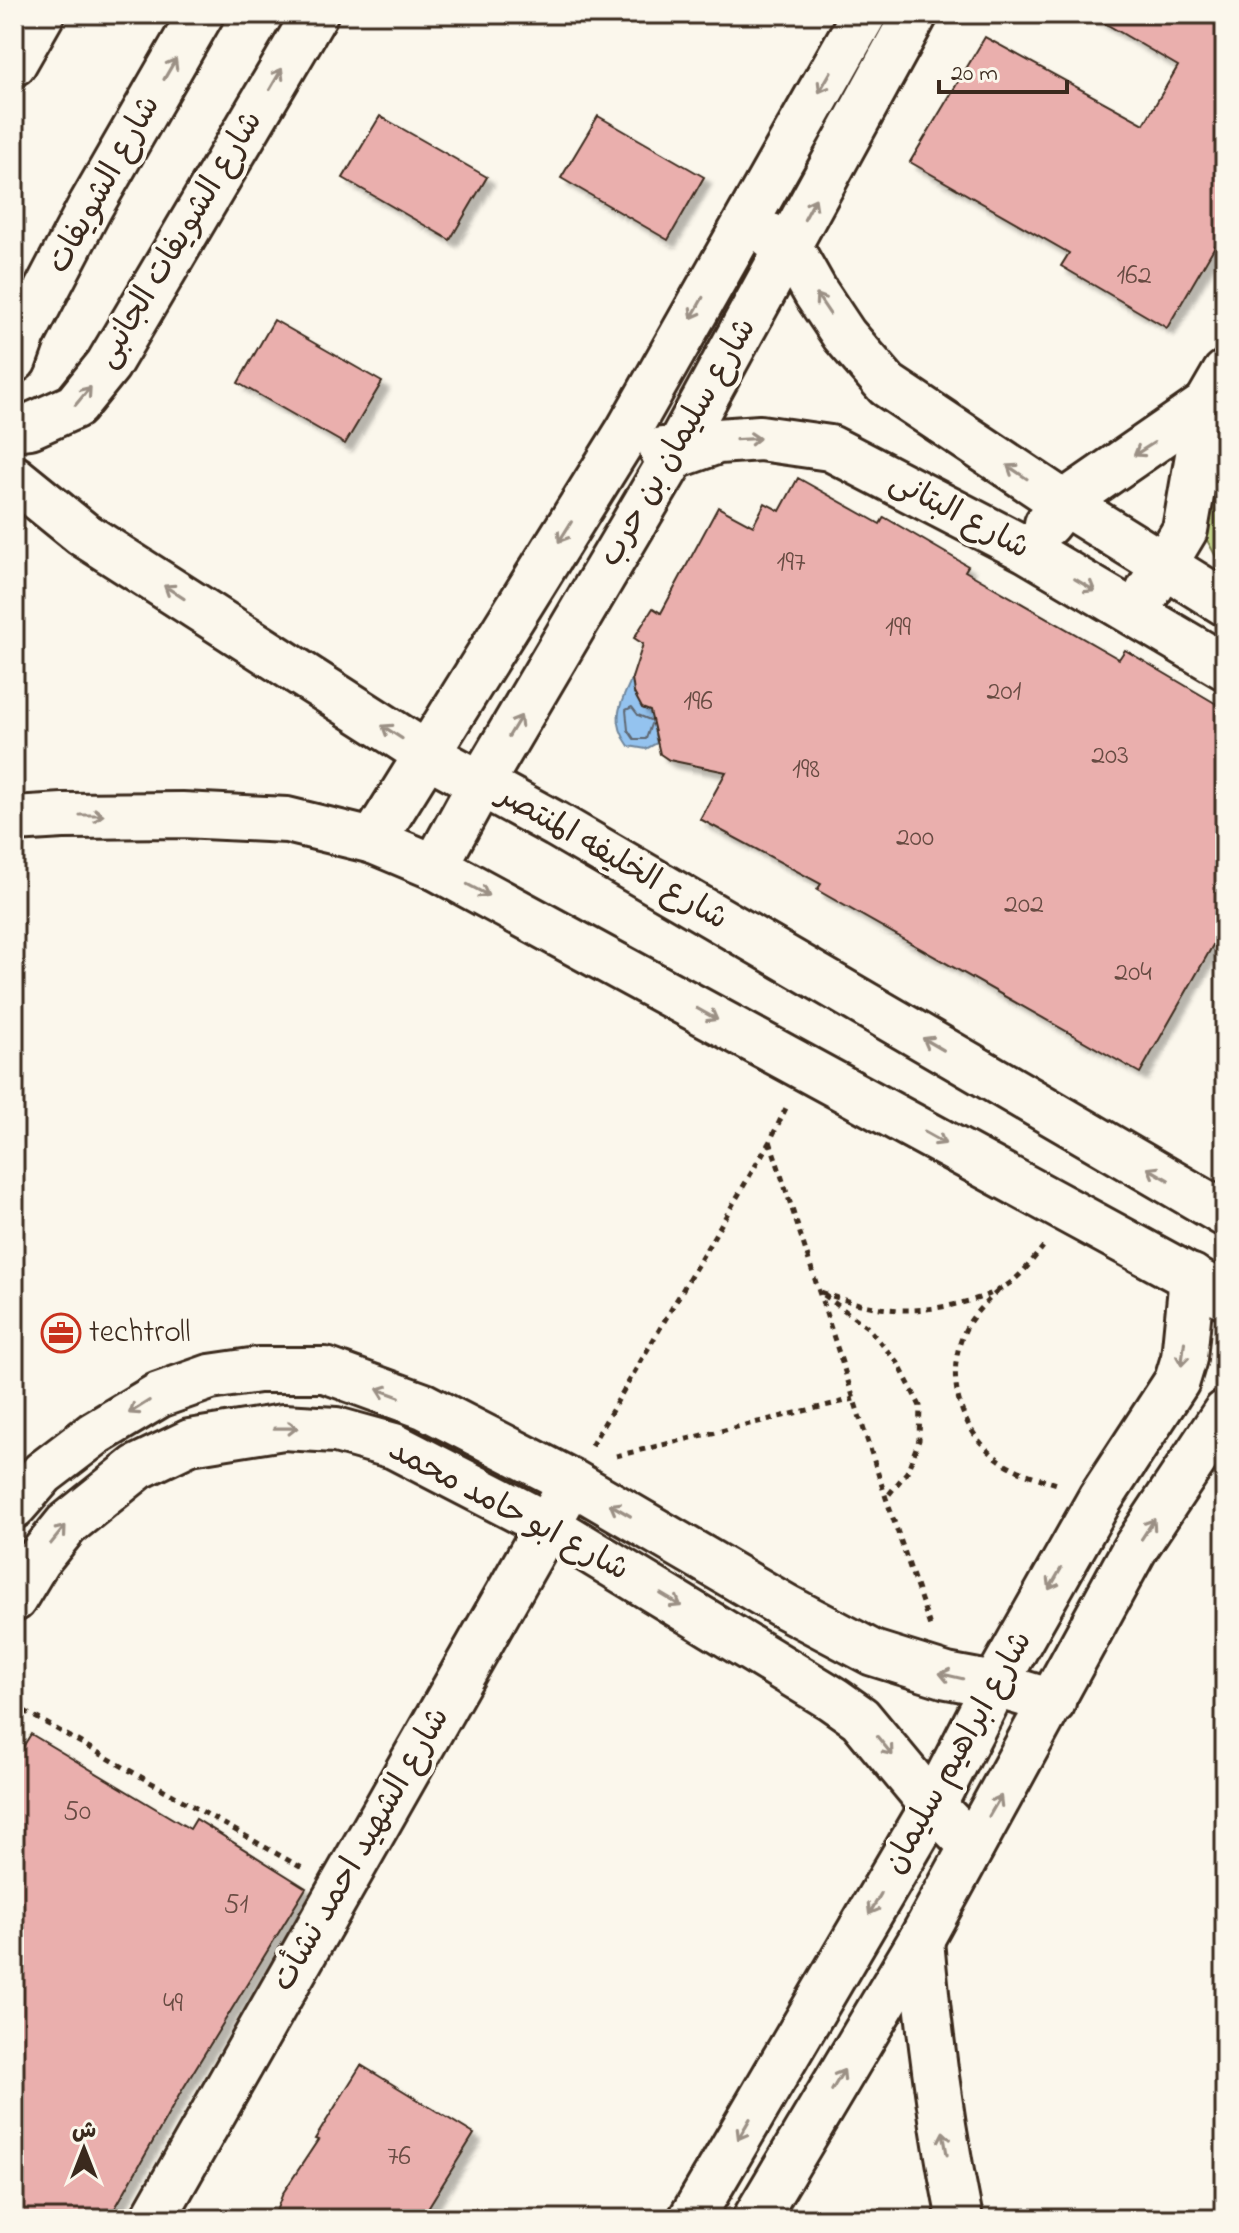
<svg xmlns="http://www.w3.org/2000/svg" width="1239" height="2233" font-family="'Indie Flower','Playpen Sans Arabic',sans-serif">
<style>
.green{fill:#c3d68b;stroke:#7f8054;stroke-width:2}
.water{fill:#94c3ef;stroke:#70869b;stroke-width:2}
.lines{fill:none;stroke-linecap:round;stroke-linejoin:round}
.shore{stroke:#5f6772;stroke-width:2}
.building{fill:#eaafad;stroke:#3b2a1e;stroke-width:2;filter:url(#shadow)}
.minor-casing{stroke:#3b2a1e;stroke-width:50}
.tertiary-casing{stroke:#3b2a1e;stroke-width:50}
.secondary-casing{stroke:#3b2a1e;stroke-width:50}
.path{stroke:#3b2a1e;stroke-width:5;stroke-dasharray:6 6;stroke-linecap:butt}
.minor{stroke:#fbf7ec;stroke-width:44}
.tertiary{stroke:#fbf7ec;stroke-width:44}
.secondary{stroke:#fbf7ec;stroke-width:44}
.oneway{stroke:#9b9085}
.labels{text-anchor:middle;dominant-baseline:central;stroke-width:8;stroke-linejoin:round;paint-order:stroke}
.number-label{font-size:28px;fill:#674b42}
.street-label{font-size:32px;fill:#3b2a1e;stroke:#fbf7ec}
.poi-label{font-size:32px;fill:#3b2a1e;stroke:#fbf7ec;text-anchor:start}
</style>
<defs>
<filter id="shadow"><feDropShadow dx="7" dy="7" stdDeviation="2" flood-color="#0004"/></filter>
</defs>
<rect width="100%" height="100%" fill="#fbf7ec"/>
<filter id="ink" filterUnits="userSpaceOnUse"><feTurbulence type="fractalNoise" baseFrequency=".0125" numOctaves="2"/><feDisplacementMap in="SourceGraphic" scale="16" xChannelSelector="R" yChannelSelector="G"/><feConvolveMatrix kernelMatrix="1 2 1 2 8 2 1 2 1" color-interpolation-filters="sRGB"/></filter>
<g filter="url(#ink)">
<polygon class="green" points="1225,421 1225,573 1202,531"/>
<path class="water" d="M632 678 642 708 665 717 655 735 657 743 646 749 629 746C610 720 620 704 632 678Z"/>
<g class="lines">
<polyline class="shore" points="650,720 638,715 632,707 626,710 628,730 634,739 646,739 651,724"/>
</g>
<g class="building">
<polygon points="1089,14 1225,14 1225,229 1167,328 1061,266 1069,253 910,162 985,37 1144,124 1178,66"/>
<polygon points="380,116 487,177 450,240 343,178"/>
<polygon points="598,116 704,177 668,240 561,178"/>
<polygon points="274,320 382,382 345,444 238,383"/>
<polygon points="798,478 880,524 884,517 968,566 965,571 1119,659 1125,650 1225,709 1225,924 1140,1073 817,890 821,884 700,819 726,772 669,760 660,754 650,711 642,708 634,693 632,678 643,644 634,638 653,608 661,613 718,507 753,526 765,503 780,511"/>
<polygon points="31,1734 190,1829 196,1819 306,1888 181,2092 109,2219 14,2219 14,1761"/>
<polygon points="361,2065 474,2134 421,2219 273,2219 283,2193 318,2140 315,2139"/>
</g>
<g class="lines">
<g class="minor-casing">
<g id="minor">
<polyline points="771,236 790,247 816,293 844,335 887,385 1064,503 1225,603"/>
<polyline points="662,450 673,457 718,441 760,438 830,448 1027,550 1225,667"/>
<polyline points="1047,524 1064,503 1207,404"/>
<polyline points="1149,590 1185,530 1207,404 1225,373"/>
<polyline points="373,841 628,431 864,14"/>
<polyline points="435,867 481,783 673,457 915,14"/>
<polyline points="14,1506 43,1473 94,1434 159,1395 210,1377 258,1370 325,1370 424,1406 572,1482 786,1607 873,1653 947,1676 995,1685 1053,1702"/>
<polyline points="14,1599 37,1561 66,1525 138,1467 190,1442 283,1427 336,1430 394,1446 547,1525 833,1699 860,1718 933,1806 972,1846"/>
<path d="M921 1940C929 2034 941 2126 960 2219"/>
<polyline points="153,2219 561,1501"/>
<polyline points="691,2219 933,1806 995,1685 1100,1499 1177,1381 1184,1358 1192,1277"/>
<polyline points="755,2219 921,1940 1134,1550 1225,1413"/>
</g>
</g>
<g class="tertiary-casing">
<g id="tertiary">
<polyline points="14,428 30,426 75,406 108,365 315,14"/>
<polyline points="14,478 83,534 428,755 557,825 1225,1214"/>
<polyline points="14,819 63,816 182,815 287,820 373,841 435,867 1225,1296"/>
</g>
</g>
<g class="secondary-casing">
<g id="secondary">
<polyline points="14,63 42,14"/>
<polyline points="14,360 23,335 90,207 201,14"/>
</g>
</g>
<g class="path">
<polyline points="770,1141 886,1498 930,1626"/>
<path d="M998 1291C984 1304 970 1317 963 1335 945 1378 960 1430 997 1458 1015 1472 1039 1478 1060 1485"/>
<path d="M821 1292C873 1311 911 1316 965 1302 981 1298 996 1293 1010 1283 1023 1274 1033 1259 1043 1247"/>
<polyline points="824,1295 867,1327 898,1363 920,1406 919,1440 907,1472 886,1498"/>
<polyline points="591,1446 770,1141 786,1108"/>
<polyline points="616,1456 854,1399"/>
<polyline points="14,1705 302,1868"/>
</g>
<use href="#minor" class="minor"/>
<use href="#tertiary" class="tertiary"/>
<use href="#secondary" class="secondary"/>
</g>
<defs><path id="oneway-shaft" d="M-6 0H5M1.5-3L5.5 0L1.5 3" fill="none" stroke-width="1.6" stroke-linecap="round" stroke-linejoin="round" transform="scale(2)"/></defs>
<g class="oneway">
<use href="#oneway-shaft" transform="translate(170 69) rotate(-60)"/>
<use href="#oneway-shaft" transform="translate(276 79) rotate(-60)"/>
<use href="#oneway-shaft" transform="translate(825 82) rotate(120)"/>
<use href="#oneway-shaft" transform="translate(810 209) rotate(-62)"/>
<use href="#oneway-shaft" transform="translate(823 304) rotate(-124)"/>
<use href="#oneway-shaft" transform="translate(697 308) rotate(119)"/>
<use href="#oneway-shaft" transform="translate(83 396) rotate(-50)"/>
<use href="#oneway-shaft" transform="translate(748 439) rotate(-3)"/>
<use href="#oneway-shaft" transform="translate(1144 449) rotate(148)"/>
<use href="#oneway-shaft" transform="translate(1017 472) rotate(-146)"/>
<use href="#oneway-shaft" transform="translate(565 532) rotate(122)"/>
<use href="#oneway-shaft" transform="translate(1085 585) rotate(31)"/>
<use href="#oneway-shaft" transform="translate(174 592) rotate(-147)"/>
<use href="#oneway-shaft" transform="translate(515 726) rotate(-59)"/>
<use href="#oneway-shaft" transform="translate(392 732) rotate(-147)"/>
<use href="#oneway-shaft" transform="translate(92 815)"/>
<use href="#oneway-shaft" transform="translate(478 890) rotate(28)"/>
<use href="#oneway-shaft" transform="translate(707 1014) rotate(29)"/>
<use href="#oneway-shaft" transform="translate(933 1044) rotate(-150)"/>
<use href="#oneway-shaft" transform="translate(935 1138) rotate(29)"/>
<use href="#oneway-shaft" transform="translate(1158 1174) rotate(-150)"/>
<use href="#oneway-shaft" transform="translate(1183 1354) rotate(97)"/>
<use href="#oneway-shaft" transform="translate(388 1393) rotate(-160)"/>
<use href="#oneway-shaft" transform="translate(139 1407) rotate(148)"/>
<use href="#oneway-shaft" transform="translate(286 1428) rotate(-1)"/>
<use href="#oneway-shaft" transform="translate(620 1510) rotate(-150)"/>
<use href="#oneway-shaft" transform="translate(1148 1529) rotate(-57)"/>
<use href="#oneway-shaft" transform="translate(58 1535) rotate(-51)"/>
<use href="#oneway-shaft" transform="translate(1055 1579) rotate(120)"/>
<use href="#oneway-shaft" transform="translate(671 1600) rotate(31)"/>
<use href="#oneway-shaft" transform="translate(951 1676) rotate(-167)"/>
<use href="#oneway-shaft" transform="translate(885 1746) rotate(51)"/>
<use href="#oneway-shaft" transform="translate(995 1806) rotate(-60)"/>
<use href="#oneway-shaft" transform="translate(875 1904) rotate(120)"/>
<use href="#oneway-shaft" transform="translate(838 2080) rotate(-59)"/>
<use href="#oneway-shaft" transform="translate(744 2129) rotate(120)"/>
<use href="#oneway-shaft" transform="translate(945 2143) rotate(-100)"/>
</g>
</g>
<defs>
<g id="office-ring" transform="scale(2)"><circle r="9.5" fill="#fbf7ec" stroke="#c8321e" stroke-width="1.5"/><path d="M-6-3h4V-5.5h4V-3h4V5H-6ZM-1-4.5V-3h2v-1.5ZM-6 0V1H6V0Z" fill="#c8321e"/></g>
</defs>
<g fill-rule="evenodd">
<use href="#office-ring" x="61" y="1333"/>
</g>
<g class="labels">
<g class="number-label">
<text x="1134" y="276">162</text>
<text x="791" y="563">197</text>
<text x="898" y="628">199</text>
<text x="1004" y="692">201</text>
<text x="698" y="702">196</text>
<text x="1110" y="756">203</text>
<text x="806" y="770">198</text>
<text x="915" y="838">200</text>
<text x="1024" y="905">202</text>
<text x="1133" y="973">204</text>
<text x="77" y="1812">50</text>
<text x="236" y="1905">51</text>
<text x="173" y="2004">49</text>
<text x="399" y="2157">76</text>
</g>
<g class="street-label">
<text transform="translate(105 185) rotate(-61)">شارع الشويفات</text>
<text transform="translate(180 240) rotate(-59)">شارع الشويفات الجانبى</text>
<text transform="translate(679 443) rotate(-60)">شارع سليمان بن حرب</text>
<text transform="translate(959 516) rotate(28)">شارع البتانى</text>
<text transform="translate(612 858) rotate(30)">شارع الخليفه المنتصر</text>
<text transform="translate(508 1511) rotate(28)">شارع ابو حامد محمد</text>
<text transform="translate(959 1753) rotate(-61)">شارع ابراهيم سليمان</text>
<text transform="translate(362 1850) rotate(-60)">شارع الشهيد احمد نشأت</text>
</g>
<g class="poi-label">
<text x="89" y="1333">techtroll</text>
</g>
</g>
<rect width="1239" height="2233" fill="none" stroke="#fbf7ec" stroke-width="48"/>
<rect x="24" y="24" width="1191" height="2185" fill="none" stroke="#3b2a1e" stroke-width="3" filter="url(#ink)"/>
<g transform="translate(84 2149)" stroke="#fbf7ec" stroke-width="6" paint-order="stroke">
<path d="M0-6L14 30L0 20L-14 30Z" fill="#3b2a1e"/>
<text y="-12" font-size="22" font-weight="bold" text-anchor="middle" fill="#3b2a1e">ش</text>
</g>
<path d="M939 80v12h128v-12" fill="none" stroke="#3b2a1e" stroke-width="4"/>
<text x="951" y="80" font-size="24" fill="#3b2a1e" stroke="#fbf7ec" stroke-width="6" paint-order="stroke">20 m</text>
</svg>
